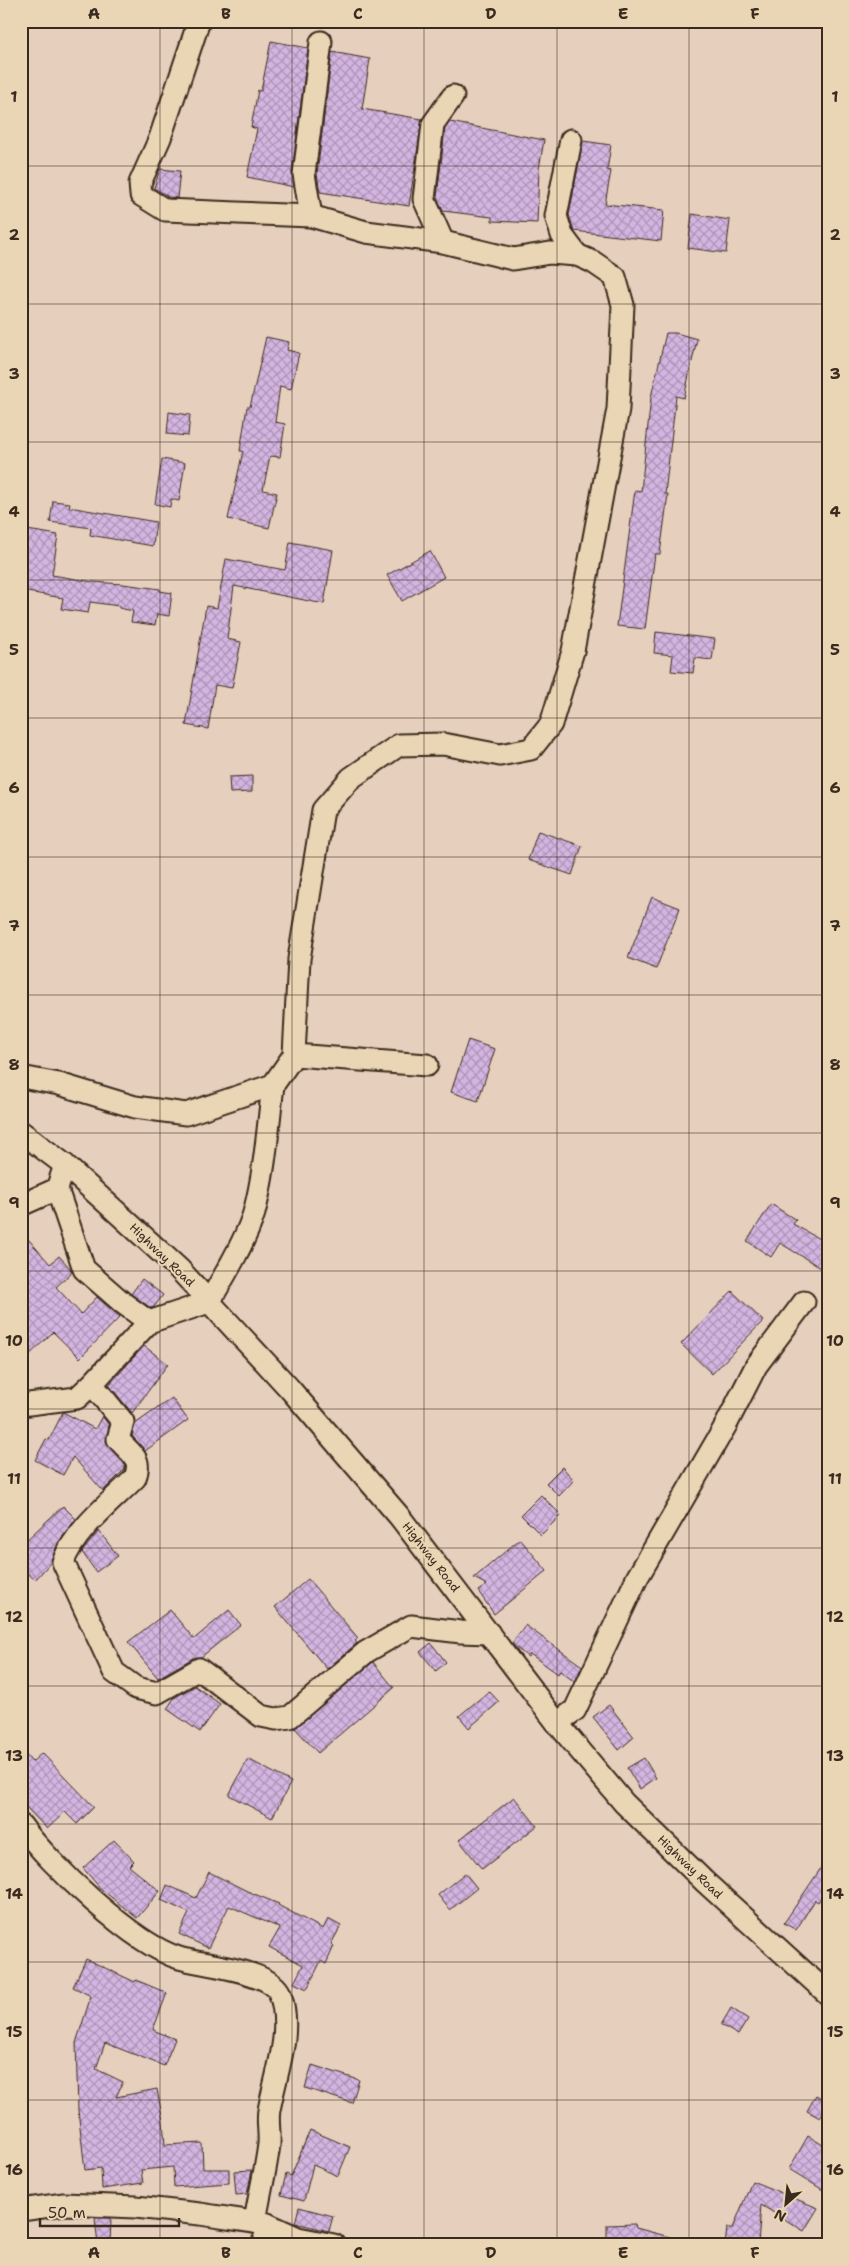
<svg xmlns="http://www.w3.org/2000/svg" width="849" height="2266" font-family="'Shantell Sans',sans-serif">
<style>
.building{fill:url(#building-cross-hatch);stroke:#3b2a1e}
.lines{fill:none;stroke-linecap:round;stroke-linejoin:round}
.street-casing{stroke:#3b2a1e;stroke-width:25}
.street{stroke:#ead5b4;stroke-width:21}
.grid{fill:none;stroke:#3b2a1e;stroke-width:1;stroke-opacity:0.55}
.labels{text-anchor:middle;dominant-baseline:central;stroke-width:4;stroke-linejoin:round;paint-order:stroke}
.street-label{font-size:12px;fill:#3b2a1e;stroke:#ead5b4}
.neatline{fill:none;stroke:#3b2a1e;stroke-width:2}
.grid-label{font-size:16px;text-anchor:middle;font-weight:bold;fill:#3b2a1e}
</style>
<defs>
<pattern id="building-cross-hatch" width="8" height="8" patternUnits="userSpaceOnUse" patternTransform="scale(1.25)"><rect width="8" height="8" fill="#d4b5e1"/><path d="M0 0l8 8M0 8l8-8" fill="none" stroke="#ad93b6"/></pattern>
</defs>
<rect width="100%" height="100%" fill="#e6cfbd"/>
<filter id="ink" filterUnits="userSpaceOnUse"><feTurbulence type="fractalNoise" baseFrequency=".02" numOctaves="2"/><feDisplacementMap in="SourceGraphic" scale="10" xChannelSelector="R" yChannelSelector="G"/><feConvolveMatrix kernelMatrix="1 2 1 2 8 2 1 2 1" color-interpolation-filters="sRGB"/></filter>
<g filter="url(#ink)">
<g class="building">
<polygon points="271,41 308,48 292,172 294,187 247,177 257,129 251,127 258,90 261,91"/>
<polygon points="332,52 370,59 362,109 422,119 409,206 320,192 317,174"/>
<polygon points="450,122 544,140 539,169 537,223 492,221 492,217 443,211 437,197 445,129"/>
<polygon points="583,141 611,145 607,170 611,171 605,204 664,210 661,241 574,231 569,215"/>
<polygon points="160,169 180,171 177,198 169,197 154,188"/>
<polygon points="692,214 730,220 726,253 688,248"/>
<polygon points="666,333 676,333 697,339 684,398 676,396 665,494 668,494 660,554 655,554 645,629 617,626 635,490 641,491 651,397"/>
<polygon points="266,337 289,342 287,350 299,353 291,389 280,386 275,422 285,424 280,457 270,456 263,490 277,493 269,528 228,519 243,451 240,451 247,407 250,407"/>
<polygon points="169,412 190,415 188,436 167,434"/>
<polygon points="162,459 185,463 179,501 171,499 170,507 155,504"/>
<polygon points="53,501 70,503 69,507 156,522 153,546 90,535 91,528 50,522"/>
<polygon points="21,529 58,535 52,575 93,582 123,584 160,589 160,591 172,593 169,616 157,614 155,625 131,622 133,611 119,608 119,606 90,602 88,613 61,609 63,598 21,591 24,567 21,567"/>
<polygon points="290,542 333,550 324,604 234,586 227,639 241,642 232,688 215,685 208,729 186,725 206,606 217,608 226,559 285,570"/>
<polygon points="430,551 444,577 402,601 387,575"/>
<polygon points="656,632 715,639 712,660 695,658 693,673 671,671 673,655 654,653"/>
<polygon points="252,776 252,792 230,793 229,777"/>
<polygon points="538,831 582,846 572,875 528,860"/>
<polygon points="652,897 680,908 656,969 628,958"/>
<polygon points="468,1040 495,1049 478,1101 451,1092"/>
<polygon points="771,1204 796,1220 793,1224 828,1244 828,1257 821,1268 780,1243 771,1257 747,1241"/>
<polygon points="21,1231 50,1264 59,1256 70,1268 72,1272 56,1287 81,1314 97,1297 120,1317 80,1358 53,1332 21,1363"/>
<polygon points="142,1279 163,1295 154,1307 151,1308 131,1294"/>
<polygon points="732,1291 763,1321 712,1374 681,1344"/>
<polygon points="144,1346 168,1364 132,1413 109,1385"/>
<polygon points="172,1398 188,1420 145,1451 132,1436 135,1424"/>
<polygon points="63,1412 95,1429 102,1416 109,1425 106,1442 124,1463 125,1469 103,1491 73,1457 63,1475 35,1460 46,1439 49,1440"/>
<polygon points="562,1467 574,1480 559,1496 546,1483"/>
<polygon points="541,1495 561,1515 541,1535 521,1515"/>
<polygon points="63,1506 76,1519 58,1543 51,1562 35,1580 21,1567 21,1545"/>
<polygon points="99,1531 118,1556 96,1572 82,1552"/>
<polygon points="520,1539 547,1571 494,1614 478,1591 487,1585 474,1578"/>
<polygon points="308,1579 358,1638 355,1641 357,1643 327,1669 275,1607"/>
<polygon points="170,1610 194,1639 229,1610 241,1625 201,1657 193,1658 158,1678 128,1642"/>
<polygon points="525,1625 582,1666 575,1682 560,1671 558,1674 530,1654 528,1657 515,1647 512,1643"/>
<polygon points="431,1643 446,1662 436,1671 420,1652"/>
<polygon points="373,1662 394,1688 318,1753 295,1728"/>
<polygon points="195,1686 220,1704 200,1732 167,1709 174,1698"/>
<polygon points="489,1691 499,1702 469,1728 459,1716"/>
<polygon points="609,1705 634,1737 619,1750 593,1717"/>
<polygon points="21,1750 32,1762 42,1753 94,1807 77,1824 65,1812 47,1829 21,1802"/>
<polygon points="644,1758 656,1778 640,1789 627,1768"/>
<polygon points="248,1759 291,1782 272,1818 229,1795"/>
<polygon points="514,1797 537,1826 482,1869 459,1840"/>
<polygon points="114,1840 134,1861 129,1866 160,1891 137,1918 101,1889 83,1868"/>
<polygon points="823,1865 828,1868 828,1888 818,1902 815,1900 796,1930 784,1923"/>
<polygon points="209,1872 247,1891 279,1904 278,1905 323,1929 328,1919 341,1926 331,1944 334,1946 326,1964 321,1961 307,1989 294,1983 303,1965 269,1947 280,1928 229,1906 208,1948 179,1934 189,1913 161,1900 167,1885 196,1898"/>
<polygon points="465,1873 477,1888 450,1910 438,1895"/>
<polygon points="86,1959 135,1982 136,1980 167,1993 153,2030 175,2039 164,2066 105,2043 96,2069 123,2082 116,2097 157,2089 163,2121 165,2145 202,2143 203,2169 229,2169 229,2183 174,2187 173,2167 141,2170 143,2183 102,2189 101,2168 85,2170 78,2110 76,2043 91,1996 73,1987"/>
<polygon points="731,2008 748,2019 738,2035 721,2025"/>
<polygon points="312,2065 359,2080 352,2103 305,2088"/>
<polygon points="816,2095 828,2102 820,2118 807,2111"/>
<polygon points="310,2130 350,2147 338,2176 313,2165 304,2201 281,2195 286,2174 291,2176"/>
<polygon points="808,2136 828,2148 828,2193 789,2169"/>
<polygon points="252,2170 247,2194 236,2195 234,2171"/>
<polygon points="752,2181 818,2208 804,2231 761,2205 758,2245 725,2245 727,2228 733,2228"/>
<polygon points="299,2207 333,2216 329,2231 295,2223"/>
<polygon points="95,2218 111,2218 110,2245 98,2245"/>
<polygon points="635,2224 636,2228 681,2240 680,2245 607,2245 607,2225"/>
</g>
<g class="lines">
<g class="street-casing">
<g id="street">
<polyline points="571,140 556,216 562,235 577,255"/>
<polyline points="311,216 304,174 321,42"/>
<polyline points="443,242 424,199 433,124 453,96"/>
<polyline points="294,1055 427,1065"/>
<polyline points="21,1077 59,1084 135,1107 186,1114 273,1085 294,1055 299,959 323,810 351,778 399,745 443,744 500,755 531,749 551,724 573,651 618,409 623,305 615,277 593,262 577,255 550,253 513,259 443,242 366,232 311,216 165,210 141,195 140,183 160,138 199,21"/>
<path d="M273 1085C268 1127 265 1172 254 1213 246 1240 224 1277 209 1302L149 1322 92 1384 123 1422 118 1439C130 1454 143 1457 135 1478 110 1503 76 1529 63 1562L114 1672 136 1688 157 1693 199 1669 261 1716 276 1719 290 1717 366 1652 411 1626 461 1632 489 1633"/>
<polyline points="21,1132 65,1165 179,1269 289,1388 399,1516 557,1723 624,1803 705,1882 828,1994"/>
<polyline points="65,1165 57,1189 84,1269 123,1303 149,1322"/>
<polyline points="21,1205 57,1189"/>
<polyline points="21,1405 77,1398 92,1384"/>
<polyline points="557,1723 575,1710 637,1578 726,1425 756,1366 804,1302"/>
<path d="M21 1825C49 1864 133 1944 179 1958 202 1965 271 1970 280 1994 293 2031 276 2073 269 2110 267 2121 270 2133 269 2144 266 2170 259 2196 255 2222"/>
<polyline points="21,2210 64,2204 136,2207 200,2214 267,2224 298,2238 334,2245"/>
<polyline points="264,2245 267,2224"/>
</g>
</g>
<use href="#street" class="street"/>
</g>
</g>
<path class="grid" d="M160 21V2245M292 21V2245M424 21V2245M557 21V2245M689 21V2245M21 166H828M21 304H828M21 442H828M21 580H828M21 718H828M21 857H828M21 995H828M21 1133H828M21 1271H828M21 1409H828M21 1548H828M21 1686H828M21 1824H828M21 1962H828M21 2100H828"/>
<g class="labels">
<g class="street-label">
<text transform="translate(162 1255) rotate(44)">Highway Road</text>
<text transform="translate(431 1557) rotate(52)">Highway Road</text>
<text transform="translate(690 1867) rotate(44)">Highway Road</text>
</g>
</g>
<rect width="849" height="2266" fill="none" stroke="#ead5b4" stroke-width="55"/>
<g transform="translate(786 2204) rotate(207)" stroke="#ead5b4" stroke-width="4" paint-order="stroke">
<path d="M0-4L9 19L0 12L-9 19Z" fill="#3b2a1e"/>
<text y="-8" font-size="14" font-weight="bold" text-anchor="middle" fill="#3b2a1e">N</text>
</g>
<path d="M40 2218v8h139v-8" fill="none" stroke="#3b2a1e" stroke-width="2.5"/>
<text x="48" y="2218" font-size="15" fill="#3b2a1e" stroke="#ead5b4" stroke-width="4" paint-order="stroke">50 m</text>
<rect x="28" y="28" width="794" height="2210" class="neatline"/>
<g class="grid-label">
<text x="94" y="19">A</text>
<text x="226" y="19">B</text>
<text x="358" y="19">C</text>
<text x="491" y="19">D</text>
<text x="623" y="19">E</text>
<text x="755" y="19">F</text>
<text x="14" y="102">1</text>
<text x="835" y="102">1</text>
<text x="14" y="240">2</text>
<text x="835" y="240">2</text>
<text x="14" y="379">3</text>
<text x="835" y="379">3</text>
<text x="14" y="517">4</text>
<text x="835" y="517">4</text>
<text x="14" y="655">5</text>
<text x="835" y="655">5</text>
<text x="14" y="793">6</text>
<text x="835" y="793">6</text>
<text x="14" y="931">7</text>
<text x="835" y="931">7</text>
<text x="14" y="1070">8</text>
<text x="835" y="1070">8</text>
<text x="14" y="1208">9</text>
<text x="835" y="1208">9</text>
<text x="14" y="1346">10</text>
<text x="835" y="1346">10</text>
<text x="14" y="1484">11</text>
<text x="835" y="1484">11</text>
<text x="14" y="1622">12</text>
<text x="835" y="1622">12</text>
<text x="14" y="1761">13</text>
<text x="835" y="1761">13</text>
<text x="14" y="1899">14</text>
<text x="835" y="1899">14</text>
<text x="14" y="2037">15</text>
<text x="835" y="2037">15</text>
<text x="14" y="2175">16</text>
<text x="835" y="2175">16</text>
<text x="94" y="2258">A</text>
<text x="226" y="2258">B</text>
<text x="358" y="2258">C</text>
<text x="491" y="2258">D</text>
<text x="623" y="2258">E</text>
<text x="755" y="2258">F</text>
</g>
</svg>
